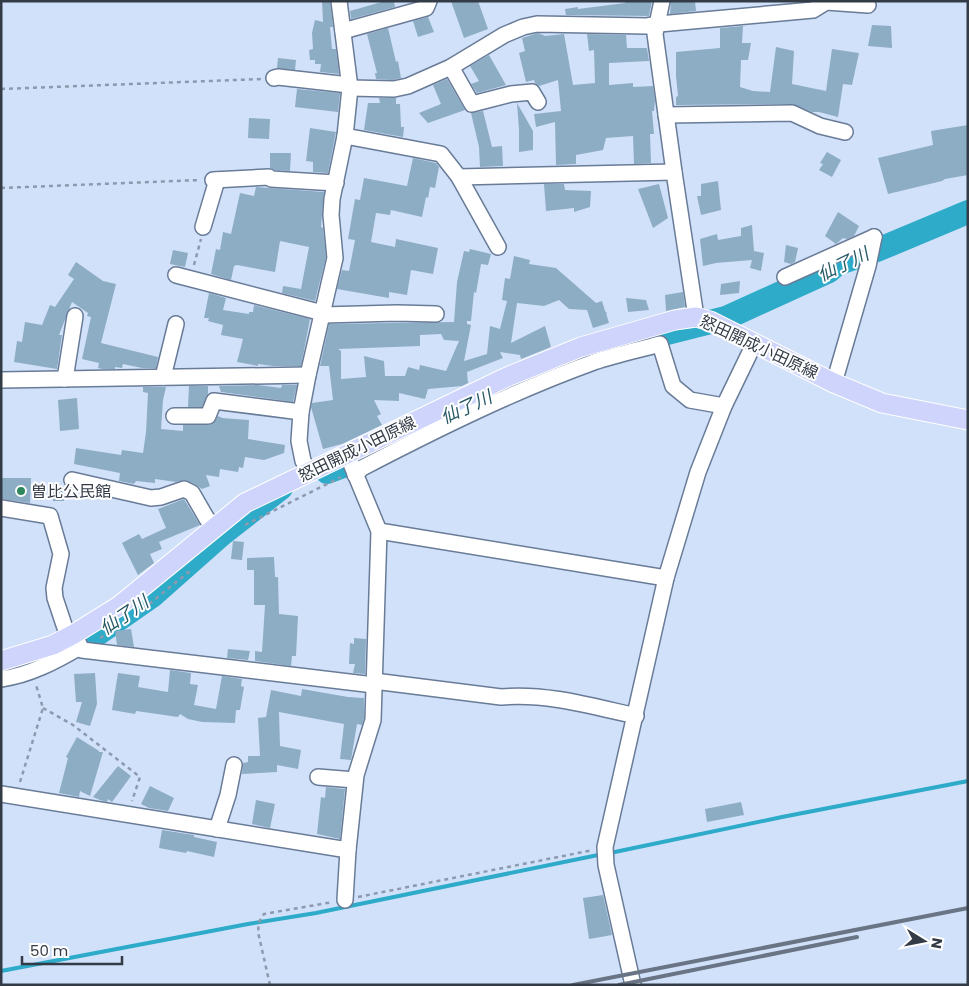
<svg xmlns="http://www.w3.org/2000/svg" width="969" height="986" font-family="Poppins,'Noto Sans JP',sans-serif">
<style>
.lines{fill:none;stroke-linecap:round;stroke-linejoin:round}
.stream{stroke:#2eabc9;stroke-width:4}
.river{stroke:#2eabc9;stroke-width:24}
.building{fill:#8dadc4;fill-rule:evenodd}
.minor-casing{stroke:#687b97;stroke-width:18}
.major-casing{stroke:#fff;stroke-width:21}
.path{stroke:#8d9aad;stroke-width:2.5;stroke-dasharray:4 4;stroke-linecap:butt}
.minor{stroke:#fff;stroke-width:15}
.major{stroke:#ced4fb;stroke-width:19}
.rail{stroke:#697484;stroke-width:4}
.poi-dot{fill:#2f885d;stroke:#fff;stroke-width:2}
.labels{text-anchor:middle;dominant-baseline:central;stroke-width:4;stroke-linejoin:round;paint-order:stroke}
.street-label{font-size:16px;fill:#333b47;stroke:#fff}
.poi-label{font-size:16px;fill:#333b47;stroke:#fff;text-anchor:start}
.water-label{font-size:18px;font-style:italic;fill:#255764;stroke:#fff}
</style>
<rect width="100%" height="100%" fill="#d1e1fa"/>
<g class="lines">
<g class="stream">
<polyline points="610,853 782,817 968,781"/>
<polyline points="1,971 248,924 316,913 603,854"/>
</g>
<g class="river">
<polyline points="627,343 726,318 829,271 837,264 877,250 968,212"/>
<polyline points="327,472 368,457 459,409 559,365"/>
<polyline points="1,671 28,665 99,633 152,596 222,534 281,488"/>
</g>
</g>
<g class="building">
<polygon points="322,1 330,1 333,27 330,27 332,49 336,49 339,74 320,72 321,64 315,64 315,60 310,60 309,50 313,49 312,33 315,20 323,22"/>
<polygon points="385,1 394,1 395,7 351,19 350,11"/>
<polygon points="451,1 478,1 488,29 464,38"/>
<polygon points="625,1 652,1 649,16 566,15 565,9 578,7 578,9 625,3"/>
<polygon points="671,1 695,1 696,11 670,14"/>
<polygon points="428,17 434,32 418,37 413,21"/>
<polygon points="872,25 891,26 892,48 868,46"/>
<polygon points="743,26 742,43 751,43 748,60 741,60 740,87 753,91 770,92 776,47 794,51 792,84 826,91 832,49 859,53 852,85 843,84 838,117 819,112 812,112 792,104 676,105 676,97 678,96 676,76 676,52 720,48 720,28"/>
<polygon points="388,28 396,62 398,61 401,78 393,80 376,79 375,73 377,73 367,34"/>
<polygon points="538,33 545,36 564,34 573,85 595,83 594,50 589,51 587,34 626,35 627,48 647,48 649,61 609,63 609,85 633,83 633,87 653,86 655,100 654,111 652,111 654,134 650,134 651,163 634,164 633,136 606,138 603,150 576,155 576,164 556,165 555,122 536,127 534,114 561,111 558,80 539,86 535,83 534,80 526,82 519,53 525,51 522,38"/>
<polygon points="489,55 506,85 477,93 471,84 479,81 470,66"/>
<polygon points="278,58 296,60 295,70 277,68"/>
<polygon points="447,79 465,110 428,123 419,113 441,104 433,85"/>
<polygon points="297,89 340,93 338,112 295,107"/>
<polygon points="379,98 396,98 396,104 400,104 401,127 404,127 403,137 364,130 368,103 380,103"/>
<polygon points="517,103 533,131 533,150 519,152 519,130"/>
<polygon points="483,111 492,147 502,146 503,166 480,167 479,147 471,113"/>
<polygon points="249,118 270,119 269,139 248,138"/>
<polygon points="968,125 968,175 945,179 942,181 888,194 878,158 933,145 931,131"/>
<polygon points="310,128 336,132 328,173 313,172 313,162 306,161"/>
<polygon points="827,152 841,160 832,177 819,170 823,164 820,163"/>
<polygon points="270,153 291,153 290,171 275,170 270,168"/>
<polygon points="413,158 436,163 439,167 435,188 430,187 428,198 426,197 422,217 391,210 390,215 376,213 371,242 395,247 396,239 438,248 433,274 411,270 407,295 389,292 389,298 337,289 342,270 349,271 355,240 348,239 355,199 360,200 364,178 407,186"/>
<polygon points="718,181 721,210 701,215 697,196 701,196 701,184"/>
<polygon points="544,184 564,184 565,190 591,191 590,207 574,212 574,208 546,211"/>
<polygon points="659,184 668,218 653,228 638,189"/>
<polygon points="256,187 324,192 321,227 323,228 326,257 315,301 282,293 283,286 301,289 309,247 280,241 275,272 237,265 234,266 231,280 211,274 216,249 220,250 223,232 231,234 240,193 254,196"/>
<polygon points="838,212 859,226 854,236 847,239 843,238 836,244 825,236"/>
<polygon points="752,225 754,251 764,253 761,271 750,268 752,260 716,263 703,266 700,239 717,234 718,240 741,236 741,228"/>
<polygon points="786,245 798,248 795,262 791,264 784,262"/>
<path d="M470 249 491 254 488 265 481 264 476 293 474 292 471 321H467V324L471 325 464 361 487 354 490 326 500 329 507 301 502 300 505 278 510 279 514 256 530 260 529 264 556 268 596 303 602 301 605 311 608 314 606 313 609 323 593 328 587 310 569 309 559 300 544 306 517 303 511 343 545 326 551 347 521 359 520 355 500 352 503 358 467 372 468 383 462 386 428 389 425 399 399 393V401L374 400 381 414 377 416 382 425 342 444 323 449 311 407 312 403 333 400 329 366H320L329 324 454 322 457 282 464 251 469 252ZM441 334 444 340 459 341 446 371 420 365 419 370 408 367 405 376H385L384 361 364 356 366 377 341 379V351L338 349 420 346V335Z"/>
<polygon points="173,250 188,253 185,267 170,264"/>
<polygon points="76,262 103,281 116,284 101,343 158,357 156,368 142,368 123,364 122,368 115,367 115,369 102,369 98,368 99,363 82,359 91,317 87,316 88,313 72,302 59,335 62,335 57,369 14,362 17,341 22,342 25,322 42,325 50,305 55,307 74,279 68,275"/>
<polygon points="740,281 739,293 720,295 721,284"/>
<polygon points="683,292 685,307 666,311 665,295"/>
<polygon points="209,293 226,298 223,310 249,314 249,312 253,312 254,305 310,319 301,366 273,366 258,364 258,366 237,362 243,339 221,335 223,325 208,321 209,318 204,318"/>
<polygon points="626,298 646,300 649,310 628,312"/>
<polygon points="258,385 281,388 282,385 297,385 293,402 221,392 219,386"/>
<polygon points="189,386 208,386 208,394 202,407 188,407"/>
<polygon points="143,387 166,387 163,400 161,429 183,431 183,425 209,425 214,423 218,416 222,418 249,420 248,439 285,445 284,453 264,460 245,457 243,468 239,467 238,472 220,469 219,477 206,475 210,486 202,489 196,485 185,480 176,482 155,479 155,483 136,481 134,484 119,481 120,473 74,464 76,448 121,455 122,450 143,453 146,432 148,393 143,392"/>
<polygon points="77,398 79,429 60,431 58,400"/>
<polygon points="1,478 31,478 30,503 1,499"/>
<polygon points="53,488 63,488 64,501 53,501"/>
<polygon points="184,499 200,525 159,542 162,549 150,554 154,563 138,575 122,543 139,534 142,539 166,528 158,509"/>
<polygon points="233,541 244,542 242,560 231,559"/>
<polygon points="274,557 275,577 278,577 279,614 298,616 296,656 292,656 291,666 255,661 255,651 262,652 265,605 254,605 254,570 247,570 247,558"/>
<polygon points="131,629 134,647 117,645 115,631"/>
<polygon points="354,638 366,639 365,674 353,673 355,664 349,664 350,643 354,644"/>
<polygon points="228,649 250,651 248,660 227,658"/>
<polygon points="170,670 191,673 190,684 198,685 194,705 216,709 222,676 242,679 241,686 244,687 240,710 236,710 235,723 202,722 188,719 180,714 178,717 136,711 135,714 112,710 118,673 140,676 138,687 168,692"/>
<polygon points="95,673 97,704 90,726 76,722 82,702 76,702 74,674"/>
<polygon points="302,689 348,697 364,698 364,718 362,725 357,724 351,760 340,759 344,724 279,712 280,746 301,750 298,769 277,765 277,772 242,774 243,763 248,762 248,756 260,756 258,718 266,717 271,690 301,696"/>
<polygon points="77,737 99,751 99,752 103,752 90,796 80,791 79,797 59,793 68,758 66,757"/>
<polygon points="118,766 131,776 112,802 108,799 107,802 100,800 93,797"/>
<polygon points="150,786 174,798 168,811 149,808 141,804"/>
<polygon points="326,787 345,789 340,839 317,834 321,797 325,798"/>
<polygon points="256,800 275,804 270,828 252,824"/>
<polygon points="741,802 744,815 707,822 705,809"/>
<polygon points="162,830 194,835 194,837 217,842 214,857 187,851 186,853 159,848"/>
<polygon points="603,895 612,935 589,939 583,898"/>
</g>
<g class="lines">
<g class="minor-casing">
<g id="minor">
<polyline points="662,1 655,34 674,172 696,317"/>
<polyline points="343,31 426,8 429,1"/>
<polyline points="451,67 472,104 511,94 532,92 538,102"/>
<polyline points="274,78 278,77 349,85"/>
<polyline points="350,88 394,89 408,86 451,67 504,35 523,27 537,24 647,26 659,24 813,10 826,2 868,5"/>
<polyline points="666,115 792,113 820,126 845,132"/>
<polyline points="345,136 441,154 459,177 498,247"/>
<polyline points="459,177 674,172"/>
<polyline points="213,180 269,177 271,179 336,183"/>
<polyline points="203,227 217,180"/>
<polyline points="176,275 315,311 323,315 397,313 436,314"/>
<polyline points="785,277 874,237"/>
<polyline points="163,377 176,324"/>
<polyline points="65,379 75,316"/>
<polyline points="1,380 308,375"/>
<polyline points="834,383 868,266 874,237"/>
<polyline points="174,416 208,416 214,401 301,412"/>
<polyline points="310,472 303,461 299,441 301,412 308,375 335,258 331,215 332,199 345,136 350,88 339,1"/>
<path d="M355 475 362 468C437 429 514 391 594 362 615 355 638 350 660 344L673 386 690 400 724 406"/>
<polyline points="72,480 151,498 161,497 184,489 192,493 207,519 216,526"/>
<polyline points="1,508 50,516 61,554 54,588 55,598 68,637"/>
<polyline points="379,531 666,578"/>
<polyline points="74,634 82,650 374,685"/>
<path d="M1 679C30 675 56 661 80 647"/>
<path d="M374 681 501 697C547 693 591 706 636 716"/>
<polyline points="318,777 355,780"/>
<polyline points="1,794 348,850 356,775 373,720 379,531 347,454"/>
<polyline points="217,829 228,795 234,765"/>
<polyline points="345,900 348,850"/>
<polyline points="633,985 606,865 605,847 666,578 698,472 724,406 754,344"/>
</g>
</g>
<g class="major-casing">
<polyline id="major" points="1,661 53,645 74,634 119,606 245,503 347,454 507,377 581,347 675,320 696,317 710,321 834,383 882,403 968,420"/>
</g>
<g class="path">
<polyline points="1,89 262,79"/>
<polyline points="1,188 200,180"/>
<polyline points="194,265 201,239"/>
<polyline points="245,525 341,477"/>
<polyline points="143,609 191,570"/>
<polyline points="100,638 116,628"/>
<polyline points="43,708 73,725 140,777 132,801"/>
<polyline points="20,782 43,708 36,685"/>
<polyline points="358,897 593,850"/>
<polyline points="270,985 258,932 259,922 264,914 333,902"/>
</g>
<use href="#minor" class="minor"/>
<use href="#major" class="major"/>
<g class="rail">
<polyline points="573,985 968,908"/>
<polyline points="619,985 857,937"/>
</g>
</g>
<circle class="poi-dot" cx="21" cy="491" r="5"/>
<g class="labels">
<g class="street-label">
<text transform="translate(759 347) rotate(25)">怒田開成小田原線</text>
<text transform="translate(357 449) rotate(-26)">怒田開成小田原線</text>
</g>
<g class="poi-label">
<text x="31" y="491">曽比公民館</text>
</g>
<g class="water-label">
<text transform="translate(843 264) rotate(-26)">仙了川</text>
<text transform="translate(466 407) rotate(-25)">仙了川</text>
<text transform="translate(124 615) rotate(-34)">仙了川</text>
</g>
</g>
<rect width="969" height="986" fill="none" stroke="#333b47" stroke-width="5"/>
<g transform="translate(924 941) rotate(100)" stroke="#ffffff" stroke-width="4" paint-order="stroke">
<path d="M0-4L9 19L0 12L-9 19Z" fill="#333b47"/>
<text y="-8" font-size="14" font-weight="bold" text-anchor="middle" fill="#333b47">N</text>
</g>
<path d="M22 956v8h100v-8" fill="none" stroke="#333b47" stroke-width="2.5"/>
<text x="30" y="956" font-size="15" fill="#333b47" stroke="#ffffff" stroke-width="4" paint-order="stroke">50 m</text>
</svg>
